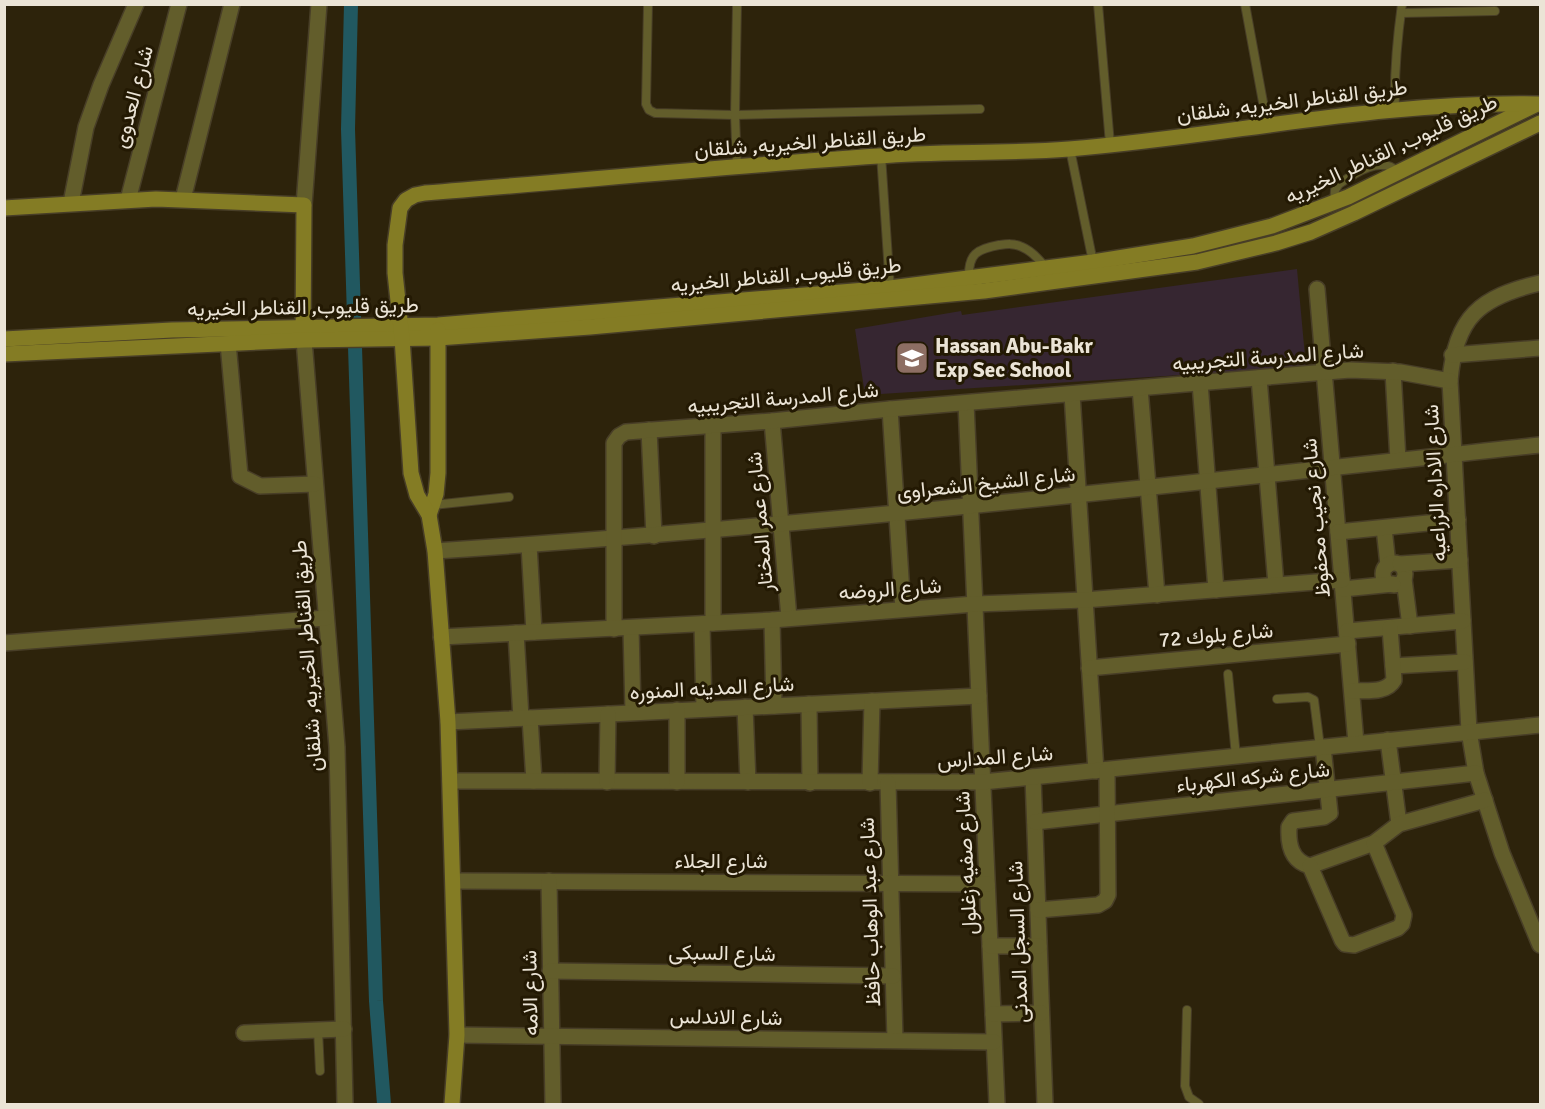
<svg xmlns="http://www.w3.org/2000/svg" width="1545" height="1109" font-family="Signika,Vazirmatn,sans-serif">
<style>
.education{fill:#362631}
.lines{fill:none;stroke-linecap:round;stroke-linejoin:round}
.canal{stroke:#215860;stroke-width:14}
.lane-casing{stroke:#483e27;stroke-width:10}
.street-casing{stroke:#483e27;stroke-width:18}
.secondary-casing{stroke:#483e27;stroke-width:18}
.lane{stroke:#625d2b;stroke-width:8}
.street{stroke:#625d2b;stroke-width:15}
.secondary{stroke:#847c24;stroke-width:15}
.labels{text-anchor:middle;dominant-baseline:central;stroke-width:6;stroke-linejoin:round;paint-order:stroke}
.street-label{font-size:21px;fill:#ebe4d6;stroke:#231903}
.poi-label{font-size:21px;font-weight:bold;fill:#ebe4d6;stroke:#231903;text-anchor:start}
</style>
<rect width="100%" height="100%" fill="#2d230b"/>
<polygon class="education" points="1297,269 1306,367 865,395 855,329 961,311 962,315"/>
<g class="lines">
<polyline class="canal" points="351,4 348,129 376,1001 384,1104"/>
<g class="lane-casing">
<g id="lane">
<polyline points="648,4 646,104 649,110 655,113 735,115 980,109"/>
<polyline points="737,4 735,115 737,167"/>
<polyline points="1098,4 1110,144"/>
<polyline points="1245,4 1267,124"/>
<polyline points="1401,13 1495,11"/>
<path d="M1395 108C1394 73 1397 40 1402 4"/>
<polyline points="1070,149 1093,262"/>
<polyline points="881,155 890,288"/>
<path d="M1334 202 1335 190 1339 184C1355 173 1381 155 1398 172"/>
<path d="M969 278C968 254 977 249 999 245 1007 244 1014 243 1022 247 1032 251 1039 259 1046 268"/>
<polyline points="433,505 509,497"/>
<polyline points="1228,674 1236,756"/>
<polyline points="1277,699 1308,697 1314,700 1320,747"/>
<polyline points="1187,1010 1185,1086 1189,1097 1199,1104"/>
<polyline points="318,1030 320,1071"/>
</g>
</g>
<g class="street-casing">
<g id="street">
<polyline points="183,199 232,4"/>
<polyline points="128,200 179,4"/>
<polyline points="71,203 86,127 101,85 136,4"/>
<polyline points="304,205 319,4"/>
<path d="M1540 283C1480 297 1455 317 1450 381L1469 731 1476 773 1502 853 1540 945"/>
<polyline points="1317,289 1356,743"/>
<polyline points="304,340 337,747 345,1104"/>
<polyline points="228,343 240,476 260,486 315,484"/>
<polyline points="1452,355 1540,348"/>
<polyline points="1393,371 1398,460"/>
<polyline points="1259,378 1276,585"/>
<polyline points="1200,383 1216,590"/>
<polyline points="1140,388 1157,595"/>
<polyline points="1072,394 1096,771"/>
<polyline points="966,403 997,1104"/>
<polyline points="890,409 903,609"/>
<polyline points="772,421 789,618"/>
<polyline points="649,430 654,536"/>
<polyline points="1384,528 1388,565"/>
<polyline points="1338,532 1458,520"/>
<polyline points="529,545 534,632"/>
<path d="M435 551C804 527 1172 485 1540 445"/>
<circle cx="1394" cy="574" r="11"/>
<polyline points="1400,564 1460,560"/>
<polyline points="1404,579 1410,626"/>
<polyline points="1343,589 1393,584"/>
<polyline points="772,620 774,706"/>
<polyline points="713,623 713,425"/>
<polyline points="702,624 704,709"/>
<polyline points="631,628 633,712"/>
<polyline points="614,629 614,443 619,436 626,432 772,421 890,409 1350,370 1400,372 1450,381"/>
<polyline points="1347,631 1463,621"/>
<polyline points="516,633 521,718"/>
<polyline points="441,637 772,620 975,604 1084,600 1342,580"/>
<polyline points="4,643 326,618"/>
<polyline points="1393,666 1465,662"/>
<polyline points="1089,668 1348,644"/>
<path d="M1352 691C1366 690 1386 694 1394 680L1390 628"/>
<polyline points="809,704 810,783"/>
<polyline points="745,707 748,782"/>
<polyline points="530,718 534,781"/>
<polyline points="448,722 979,696"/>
<polyline points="1388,740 1399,824"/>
<path d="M1323 747 1330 813 1324 817 1293 821 1289 827C1288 844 1291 861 1310 866L1374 843 1399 824 1485 800"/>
<polyline points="1033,777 1045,1104"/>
<polyline points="450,781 983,782 1540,725"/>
<polyline points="607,782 608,714"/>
<polyline points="677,782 677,710"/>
<polyline points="870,783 872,701"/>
<polyline points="888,783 895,1040"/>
<polyline points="1035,822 1476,773"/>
<polyline points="1310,866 1342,940 1345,944 1354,945 1398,928 1402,924 1404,915 1374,843"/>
<polyline points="454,881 987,884"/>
<polyline points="549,881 553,1104"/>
<polyline points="1038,910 1098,905 1105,901 1108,895 1107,770"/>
<polyline points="990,946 1039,946"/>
<polyline points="550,971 893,976"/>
<polyline points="993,1014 1041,1013"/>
<polyline points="244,1033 344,1029"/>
<polyline points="457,1035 994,1042"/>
</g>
</g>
<g class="secondary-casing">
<g id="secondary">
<polyline points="4,208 156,199 304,205 303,337"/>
<polyline points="4,339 172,330 438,325 890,288 1093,262 1193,246 1272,226 1348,197 1535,105"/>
<polyline points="4,354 304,340 438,338 590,327 984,291 1197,262 1276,243 1311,232 1354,213 1540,123"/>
<polyline points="429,515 436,494 438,473 438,330"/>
<path d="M452 1104 457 1035 448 722 435 551 429 515 417 495 411 473 402 338 395 273V245L400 208 406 200 415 195 425 193C576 181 727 166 878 156 942 151 1005 154 1069 149 1227 136 1378 101 1538 104"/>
</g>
</g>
<use href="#lane" class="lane"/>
<use href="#street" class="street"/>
<use href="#secondary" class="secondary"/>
</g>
<defs>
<g id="school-square" transform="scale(1.725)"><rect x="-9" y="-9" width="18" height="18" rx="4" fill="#8d6e63" stroke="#231903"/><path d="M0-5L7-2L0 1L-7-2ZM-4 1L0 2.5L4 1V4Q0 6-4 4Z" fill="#fff"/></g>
</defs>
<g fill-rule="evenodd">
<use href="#school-square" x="912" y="358"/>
</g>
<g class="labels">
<g class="street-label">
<text transform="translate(133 97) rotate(-75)">شارع العدوى</text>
<text transform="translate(1292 101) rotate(-7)">طريق القناطر الخيريه, شلقان</text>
<text transform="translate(810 142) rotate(-4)">طريق القناطر الخيريه, شلقان</text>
<text transform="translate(1391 149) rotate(-25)">طريق قليوب, القناطر الخيريه</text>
<text transform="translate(786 275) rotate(-5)">طريق قليوب, القناطر الخيريه</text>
<text transform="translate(303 307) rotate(-1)">طريق قليوب, القناطر الخيريه</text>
<text transform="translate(1268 357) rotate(-4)">شارع المدرسة التجريبيه</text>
<text transform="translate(783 398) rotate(-5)">شارع المدرسة التجريبيه</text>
<text transform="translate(986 483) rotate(-6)">شارع الشيخ الشعراوى</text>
<text transform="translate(1435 483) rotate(-93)">شارع الاداره الزراعيه</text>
<text transform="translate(1316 518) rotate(-95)">شارع نجيب محفوظ</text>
<text transform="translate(760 522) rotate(-95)">شارع عمر المختار</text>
<text transform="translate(890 589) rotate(-4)">شارع الروضه</text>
<text transform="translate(1216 635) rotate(-5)">شارع بلوك 72</text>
<text transform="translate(307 656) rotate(-94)">طريق القناطر الخيريه, شلقان</text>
<text transform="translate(712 688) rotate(-3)">شارع المدينه المنوره</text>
<text transform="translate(995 757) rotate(-4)">شارع المدارس</text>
<text transform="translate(1253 777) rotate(-6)">شارع شركه الكهرباء</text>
<text x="721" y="861">شارع الجلاء</text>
<text transform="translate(966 863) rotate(-93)">شارع صفيه زغلول</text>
<text transform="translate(870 912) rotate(-92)">شارع عبد الوهاب حافظ</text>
<text transform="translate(1018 942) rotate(-92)">شارع السجل المدنى</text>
<text transform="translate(722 953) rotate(1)">شارع السبكى</text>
<text transform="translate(530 993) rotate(-91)">شارع الامه</text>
<text transform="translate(726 1017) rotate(1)">شارع الاندلس</text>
</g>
<g class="poi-label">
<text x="935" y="346">Hassan Abu-Bakr<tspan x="935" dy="24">Exp Sec School</tspan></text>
</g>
</g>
<rect width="1545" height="1109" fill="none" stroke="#ebe4d6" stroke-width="12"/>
</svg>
